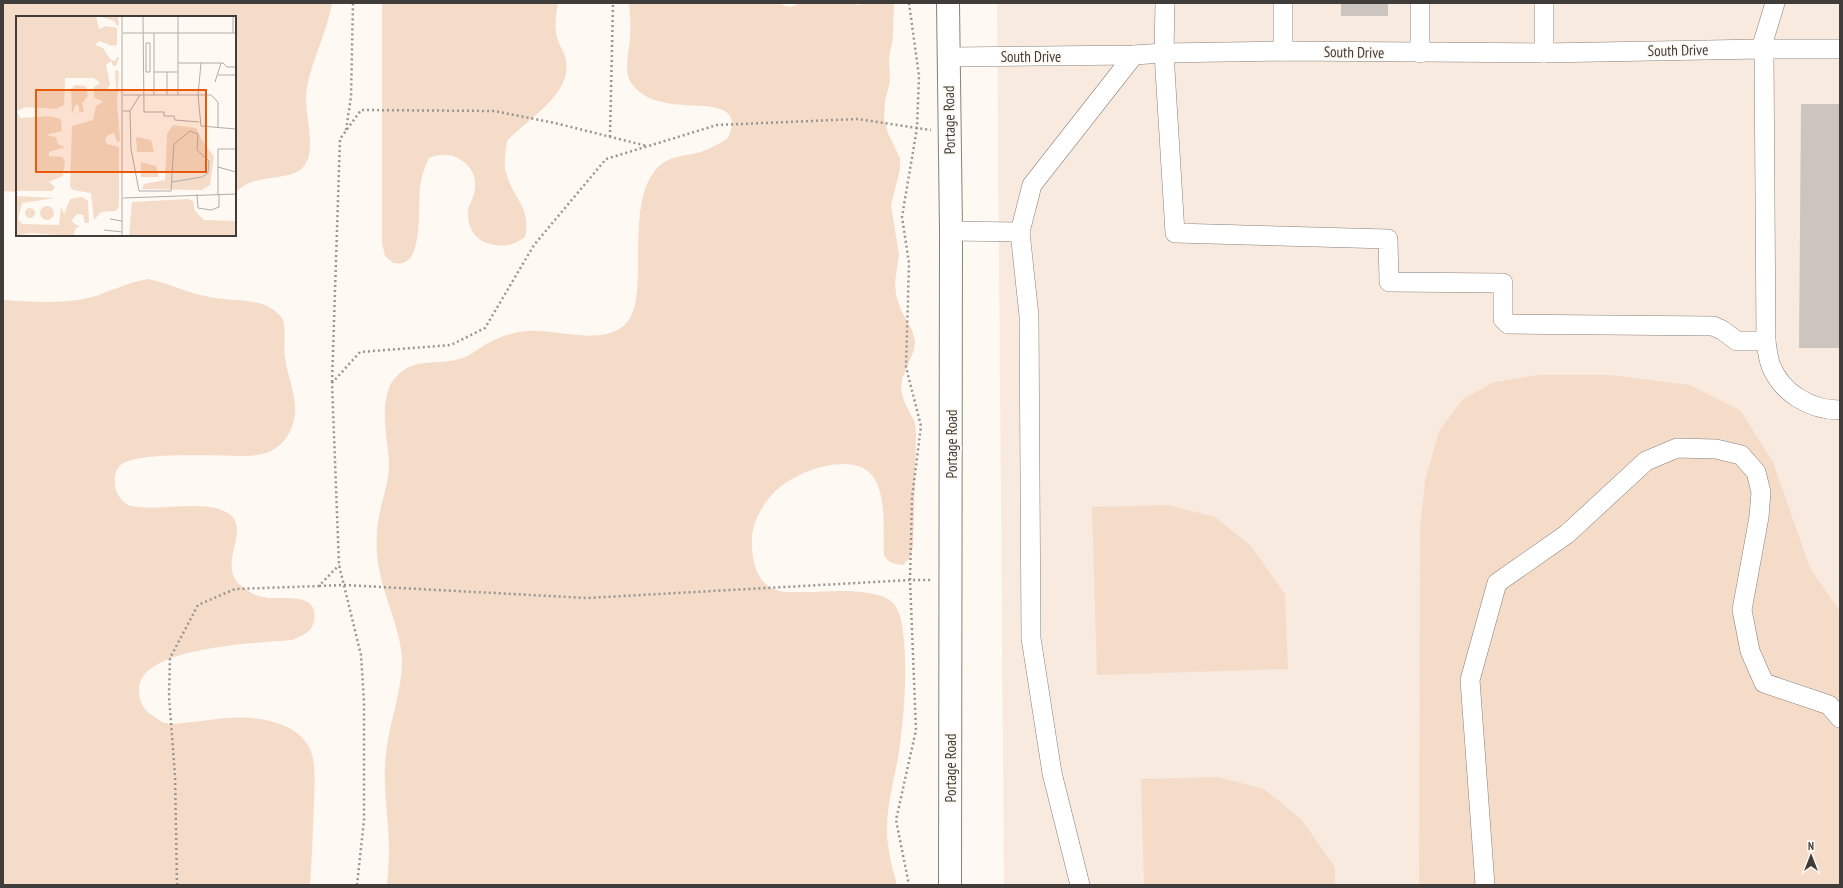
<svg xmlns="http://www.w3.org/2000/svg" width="1843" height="888" font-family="'PT Sans Narrow',sans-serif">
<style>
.built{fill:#f9eadf}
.green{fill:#f4dcc9}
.building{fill:#ccc4bf}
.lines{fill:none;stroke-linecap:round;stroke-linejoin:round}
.minor-casing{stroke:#87807b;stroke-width:20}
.major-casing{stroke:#87807b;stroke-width:24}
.path{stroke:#999591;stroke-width:2.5;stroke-dasharray:2 3;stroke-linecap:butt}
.minor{stroke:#fff;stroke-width:19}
.major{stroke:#fff;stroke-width:22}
.labels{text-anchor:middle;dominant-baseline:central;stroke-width:4;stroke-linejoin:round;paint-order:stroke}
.street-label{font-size:15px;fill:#3f3c39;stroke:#fff9f4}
.inset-road{fill:none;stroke:#b2ada9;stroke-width:1}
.view{fill:#e8590c;fill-opacity:0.15;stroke:#e8590c;stroke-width:2}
.inset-edge{fill:none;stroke:#3f3c39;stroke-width:2}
</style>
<rect width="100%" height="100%" fill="#fff9f4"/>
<polygon class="built" points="997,3 1840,3 1840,885 1004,885"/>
<g class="green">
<path d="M3 3H332C327 34 308 67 306 97 305 117 319 156 300 170 281 182 254 173 235 193V17H17V192L3 191Z"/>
<path d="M382 3H558C556 14 554 26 557 37 559 45 564 51 566 60 572 95 528 118 507 141 506 151 503 163 506 173 513 198 532 208 525 237 513 246 504 247 490 244 475 241 467 226 468 212 468 207 471 202 473 197 478 182 475 169 461 160 451 153 440 154 429 158 424 168 421 177 420 188 418 205 423 257 403 263 400 264 396 263 393 263L385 256 382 243Z"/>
<path d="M629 3H779C786 7 792 8 799 3H849L859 5 864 3H894L893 37 889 57 890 81 885 102 884 118 888 133 900 158V169L891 205 899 255 895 282 896 295 901 310 912 330 915 341 914 350 902 379 901 390 904 401 915 423 916 435 913 547 909 559 903 565C894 564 888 563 884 555 883 532 887 494 872 475 852 452 802 470 783 485 768 495 754 517 752 536 751 555 754 583 776 590 785 593 795 592 804 592 825 592 848 589 868 593 880 595 890 597 896 607 902 617 903 630 904 641 907 677 904 716 899 752 895 777 888 799 887 825 886 845 892 866 897 885H387C388 873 389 861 389 850 389 818 382 786 386 754 389 723 402 692 402 660 401 629 384 599 379 568 376 554 376 536 378 522 381 502 389 484 389 463 388 439 380 412 389 388 392 379 401 371 409 367 425 360 443 364 459 359 470 356 479 348 490 342 500 337 516 331 528 331 556 329 597 345 622 327 655 305 620 204 659 166 671 155 687 156 701 152 711 148 719 144 728 138 747 98 694 108 672 104 657 102 641 97 632 84 622 70 630 52 630 37 631 25 630 14 629 3Z"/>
<path d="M148 279C168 283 185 292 205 296 220 300 236 299 252 302 260 303 267 305 274 310 276 312 281 316 282 318 287 330 283 346 285 358 288 379 300 403 293 424 290 435 281 446 271 451 261 456 247 456 236 456 212 456 140 452 122 464 115 469 114 478 115 486 116 494 123 504 131 506 158 512 202 499 226 512 254 527 217 562 239 584 246 590 253 595 262 597 279 601 319 590 314 620 313 632 302 636 292 640 261 643 138 646 139 690 139 700 143 710 152 715 156 718 161 722 165 723 177 725 189 722 201 721 230 717 260 714 287 727 296 731 304 738 309 747 317 763 314 783 314 801 313 829 312 857 310 885H3V300C28 302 69 304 92 297 112 291 128 282 148 279Z"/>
<polygon points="1539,375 1610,375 1690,385 1740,410 1773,462 1810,568 1840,611 1840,885 1419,885 1420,528 1425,481 1439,431 1462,400 1494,382"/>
<polygon points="1169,505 1215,517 1251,546 1285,594 1288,669 1097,675 1092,507"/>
<polygon points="1218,777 1264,789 1301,819 1335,867 1335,885 1144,885 1141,779"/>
</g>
<g class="building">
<rect x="1341" y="3" width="47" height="13"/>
<polygon points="1801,104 1840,104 1840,348 1799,348"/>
</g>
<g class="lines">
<g class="minor-casing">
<g id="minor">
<polyline points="1165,3 1164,53 1175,233 1388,239 1389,282 1503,283 1503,319 1508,324 1713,326 1722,330 1737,341 1766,341"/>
<polyline points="1775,3 1761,49 1840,49"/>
<polyline points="1283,51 1283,3"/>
<polyline points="1420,53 1420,3"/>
<polyline points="1544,53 1544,3"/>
<path d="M948 57 1134 55 1164 53 1283 51 1544 53 1761 49 1764 52 1766 341C1767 349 1768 358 1771 366 1782 393 1810 410 1840 410"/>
<polyline points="951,231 1020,232 1029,316 1031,638 1052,773 1080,885"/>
<polyline points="1020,232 1032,185 1134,55"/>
<polyline points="1485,885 1470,680 1497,583 1567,534 1646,461 1677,448 1716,449 1741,455 1756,472 1761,492 1759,517 1742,610 1750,651 1764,683 1829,705 1840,718"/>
</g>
</g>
<g class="major-casing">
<polyline id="major" points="948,3 951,231 950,885"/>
</g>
<g class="path">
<polyline points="909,3 919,76 917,128 902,217 909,263 906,367 921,426 912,498 910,580 916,730 896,820 909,885"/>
<polyline points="346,130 351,97 353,3"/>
<polyline points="610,137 613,3"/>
<polyline points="332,382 340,139 361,110 494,111 555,123 647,146"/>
<polyline points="319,586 344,585 587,598 910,580 932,580"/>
<polyline points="177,885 175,776 169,696 170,658 198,605 235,589 319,586 339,565"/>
<polyline points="357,885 364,820 364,702 361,655 339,565 332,383 360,352 451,345 485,328 534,245 606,159 717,125 857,119 931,130"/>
</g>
<use href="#minor" class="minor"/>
<use href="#major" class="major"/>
</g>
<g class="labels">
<g class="street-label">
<text transform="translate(1678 50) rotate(-1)">South Drive</text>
<text transform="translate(1354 52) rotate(1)">South Drive</text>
<text x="1031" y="56">South Drive</text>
<text transform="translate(949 120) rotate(-91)">Portage Road</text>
<text transform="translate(951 444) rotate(-90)">Portage Road</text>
<text transform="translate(950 768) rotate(-90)">Portage Road</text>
</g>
</g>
<g transform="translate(16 16)">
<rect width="220" height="220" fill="#fff9f4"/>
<path d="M0 0H80L83 13 90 10 101 12V29L96 30 83 25 79 29 87 32 94 43 99 45 101 41 103 42 100 50H97L95 45 90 49 94 68 91 74H100L99 55 101 54 103 57 101 85 104 125 101 126 98 117 92 119 89 123 91 128 103 131V190L100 195 85 196 78 204 75 177 57 174 54 170 56 110 77 104 80 90 87 86 78 81V71L84 67 78 62H49L48 89 40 93 10 91 1 95 4 102 33 100 45 103 46 115 30 119 40 121 42 128 49 131 33 136V140L46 141 49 145 47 160 33 166 39 171 36 175H0ZM83 0H102L103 9 101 10 98 5ZM59 69 70 70 72 80 66 87 68 96H63V90L60 88 56 98 55 73ZM157 109 180 112 187 126 198 140 194 169 186 174 126 173 128 168 149 164 151 118ZM120 121 135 124 138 136H121ZM125 146 140 150 143 161H125ZM0 180 39 182 6 187 2 203 6 208 43 209 45 191 48 198 54 183 66 181 72 185 73 207H69L67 199 61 198 55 205 64 211 60 212 57 220 14 217 0 220ZM172 183 177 185 179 195 188 204 220 205V220H113L116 186ZM24 197a7 7 0 1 1 14 0a7 7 0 1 1-14 0ZM9 197a5 5 0 1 1 10 0a5 5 0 1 1-10 0Z" fill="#f4dcc9"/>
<path class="inset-road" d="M127 0 128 96H148V100H158L159 104 183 106M217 0V17M107 17H220M138 17V79M162 47H207L211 51H220M185 47 182 79H195L202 86V112M130 56V27H134V36M130 56H134V36M138 56H162M202 59H220M199 66 205 47M107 79H182L185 110 220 113M151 79V56M162 79V0M107 95H114L115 133 123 175H155L158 128 174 115 182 118 181 134 193 145 192 157 186 161 156 166M114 95 124 79M202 151 220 156M181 178 182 192 195 194 203 191V178M202 178V133H220M107 182 220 178M94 203 106 205M88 214 106 216M106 220V0"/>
<path class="view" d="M20 74H190V156H20Z"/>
<rect width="220" height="220" class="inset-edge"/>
</g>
<rect width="1843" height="888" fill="none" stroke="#3f3c39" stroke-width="8"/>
<g transform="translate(1811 856)" stroke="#fff9f4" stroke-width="3" paint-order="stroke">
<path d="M0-3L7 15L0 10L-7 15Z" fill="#3f3c39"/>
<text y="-6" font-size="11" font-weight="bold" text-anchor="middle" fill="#3f3c39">N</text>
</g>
</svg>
